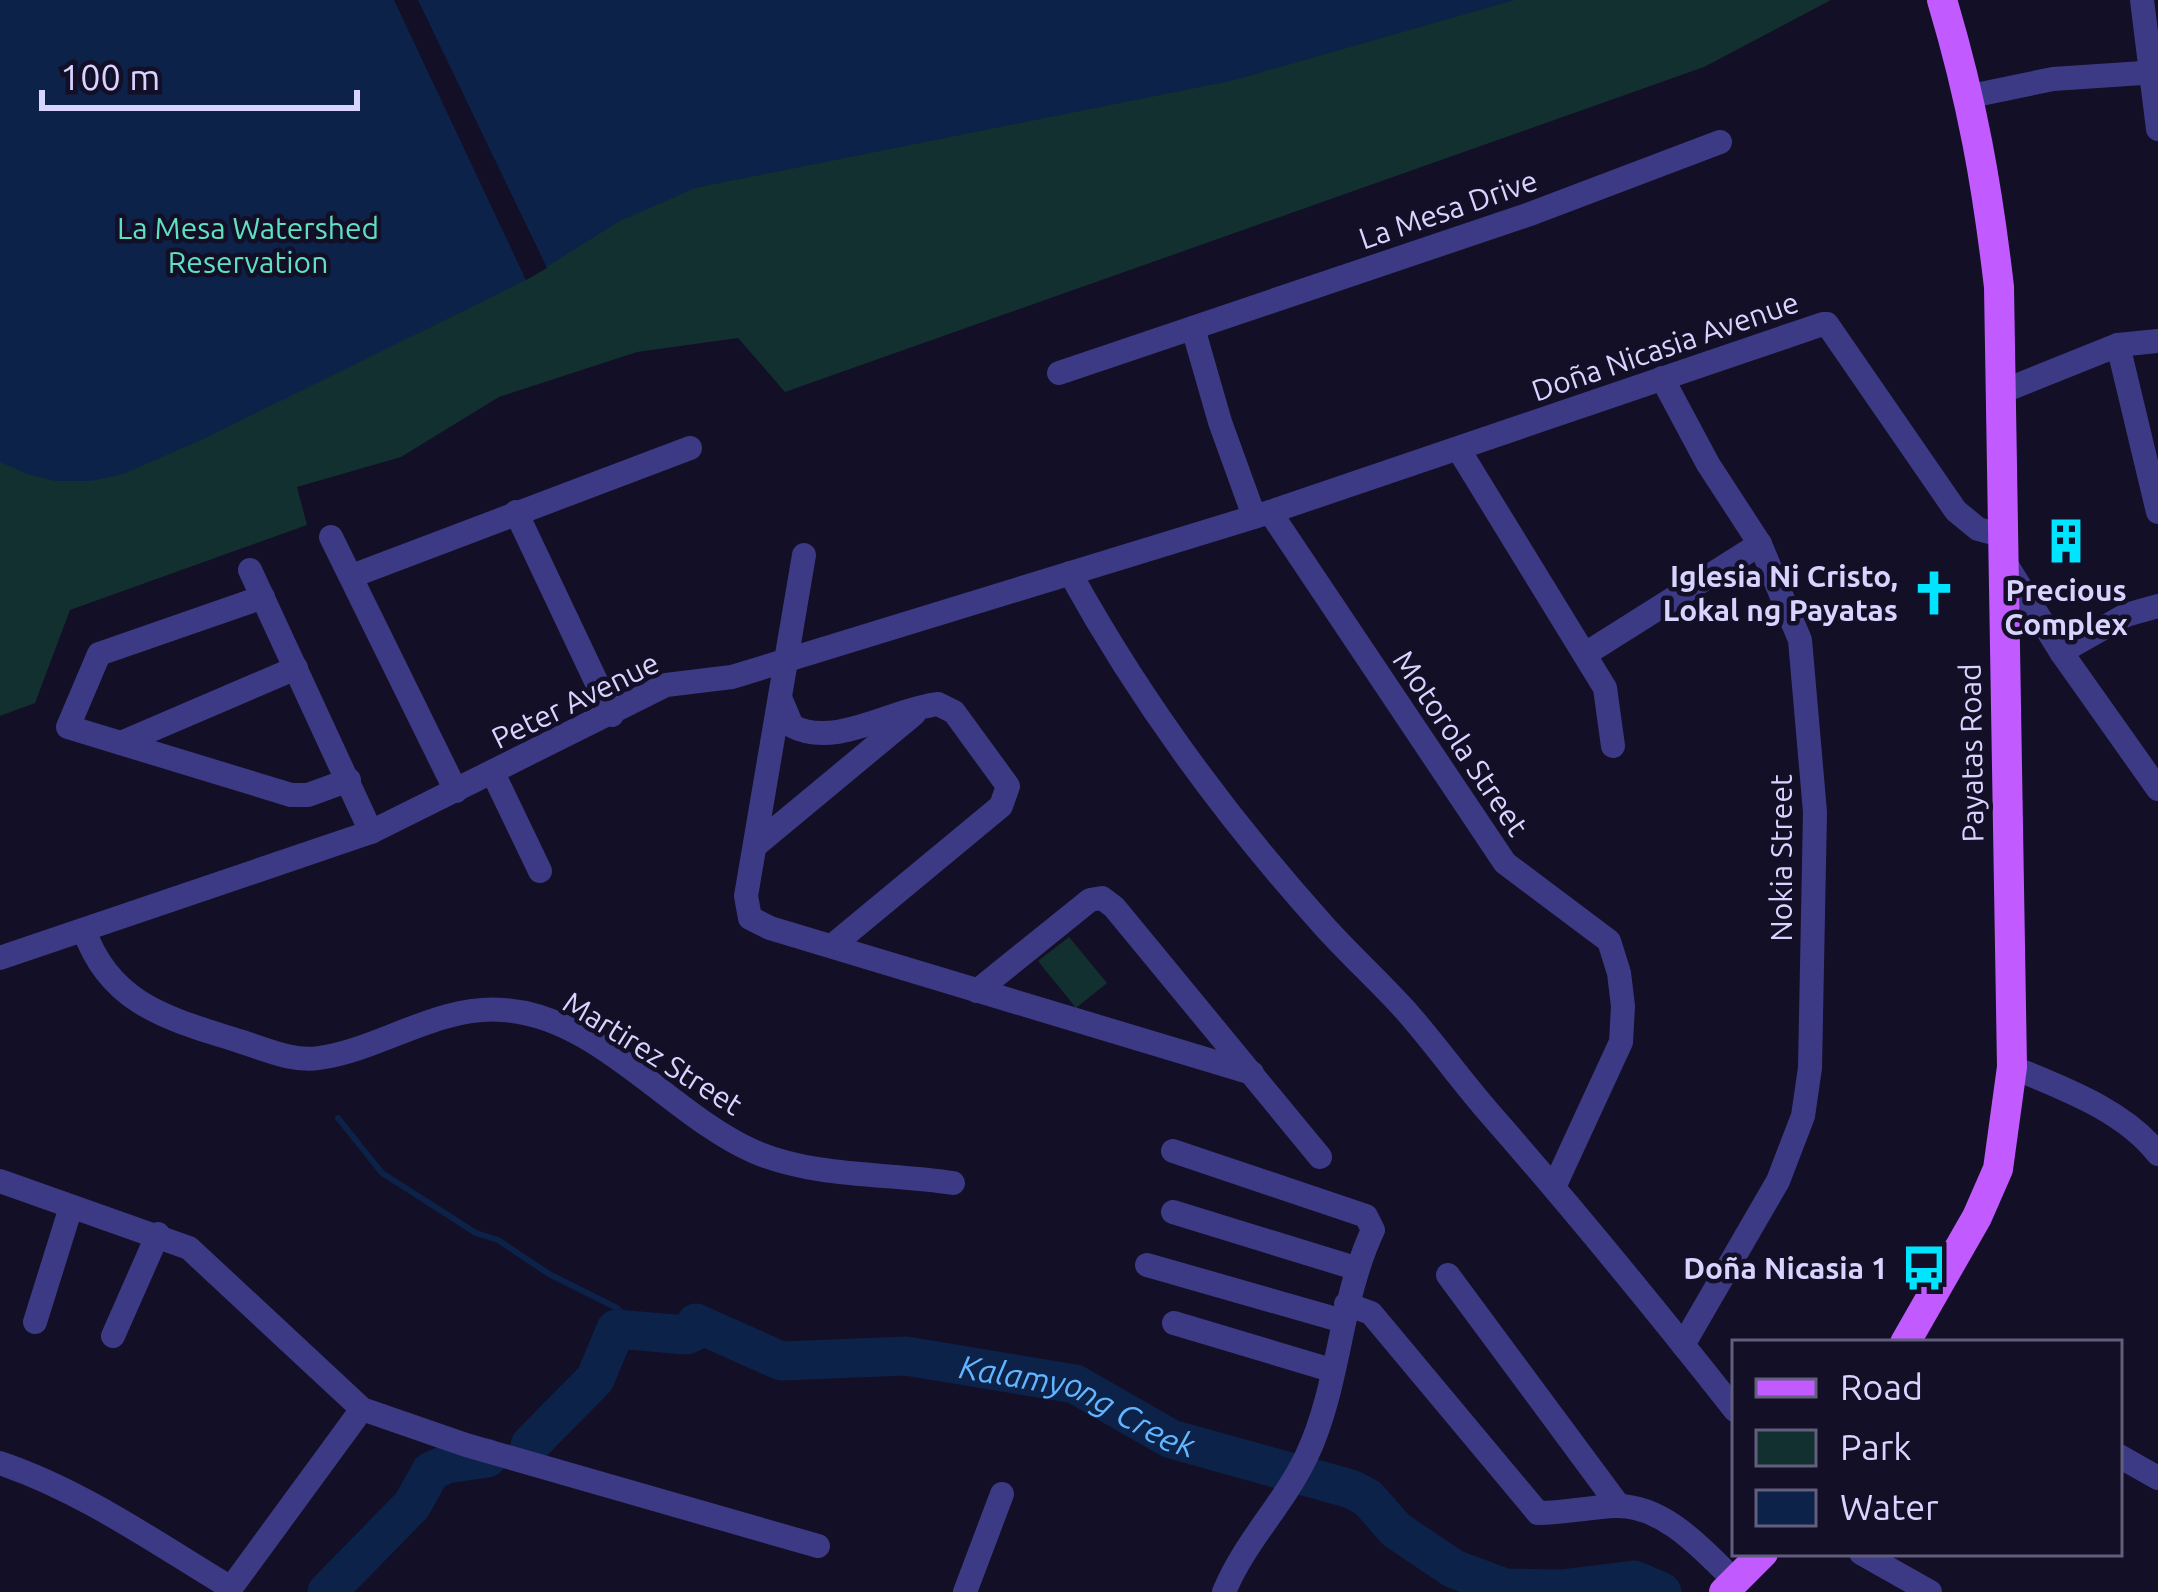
<svg xmlns="http://www.w3.org/2000/svg" width="2158" height="1592" font-family="Ubuntu,sans-serif">
<style>
.green{fill:#12302f}
.water{fill:#0c2248}
.pier{fill:#130f26}
.lines{fill:none;stroke-linecap:round;stroke-linejoin:round}
.stream{stroke:#0c2248;stroke-width:6}
.river{stroke:#0c2248;stroke-width:39}
.street{stroke:#3d3a85;stroke-width:24}
.primary{stroke:#c25bff;stroke-width:30}
.labels{text-anchor:middle;dominant-baseline:central;stroke-width:9;stroke-linejoin:round;paint-order:stroke}
.street-label{font-size:30px;fill:#d9d4ff;stroke:#130f26}
.park-label{font-size:30px;fill:#5fe0c0;stroke:#130f26}
.poi-label{font-size:30px;font-weight:bold;fill:#d9d4ff;stroke:#130f26;text-anchor:end}
.water-label{font-size:33px;font-style:italic;fill:#62b6ff;stroke:#130f26}
</style>
<rect width="100%" height="100%" fill="#130f26"/>
<g class="green">
<polygon points="0,0 1831,0 1704,67 785,392 738,338 637,352 499,397 401,457 297,487 307,525 70,610 35,703 0,716"/>
<polygon points="1069,937 1107,983 1076,1008 1038,961"/>
</g>
<polygon class="water" points="0,0 1515,0 1231,81 695,188 618,222 526,280 201,440 123,474 91,481 56,481 30,475 0,462"/>
<polygon class="pier" points="394,0 418,0 547,268 526,280"/>
<g class="lines">
<polyline class="stream" points="338,1118 382,1173 476,1233 498,1240 549,1274 617,1308 638,1330"/>
<g class="river">
<path id="s1" d="M530 1445 595 1379 616 1329 686 1335 693 1332 696 1323 781 1361 906 1356 1075 1384 1171 1439 1351 1489 1368 1498 1396 1530 1454 1569 1505 1588 1561 1589 1634 1580 1662 1592"/>
<polyline points="327,1592 412,1505 431,1471 447,1464 487,1458"/>
</g>
<g class="street">
<polyline points="2142,0 2158,129"/>
<polyline points="1971,96 2053,79 2158,72"/>
<polyline points="1193,328 1220,422 1254,516"/>
<polyline points="2118,345 2158,512"/>
<polyline points="1059,373 1530,214 1720,142"/>
<polyline points="1662,378 1708,464 1760,544 1800,640 1815,812 1810,1068 1803,1116 1778,1181 1683,1345"/>
<polyline points="2001,392 2118,345 2158,341"/>
<polyline points="1459,450 1605,688 1613,746"/>
<polyline points="516,512 612,715"/>
<polyline points="1270,512 1505,863 1609,941 1619,973 1623,1006 1621,1042 1555,1185"/>
<polyline points="331,537 456,791"/>
<polyline points="804,555 746,896 750,918 770,928 1252,1073"/>
<polyline points="2004,561 2061,652 2158,789"/>
<polyline points="250,570 371,832"/>
<path d="M1070 573C1141 702 1225 816 1324 926 1350 955 1379 981 1406 1011 1436 1045 1462 1082 1492 1116 1576 1212 1656 1310 1735 1410"/>
<polyline points="352,576 690,448"/>
<polyline points="263,597 99,654 68,727 291,795 308,795 349,780"/>
<polyline points="2061,652 2126,615 2158,606"/>
<polyline points="1587,653 1760,544"/>
<path d="M781 700 792 726C835 749 893 709 938 704L954 712 1008 786 1001 806 832 946"/>
<polyline points="121,743 296,668"/>
<polyline points="493,773 540,871"/>
<polyline points="755,846 914,714"/>
<path d="M84 930C110 1005 170 1019 239 1041 265 1049 292 1062 319 1058 382 1049 437 1005 503 1010 599 1016 670 1115 755 1152 817 1178 888 1173 953 1183"/>
<polyline points="0,958 371,832 666,685 732,677 1270,512 1823,324 1827,324 1956,511 1978,529 2004,536"/>
<polyline points="977,991 1090,900 1102,898 1114,907 1320,1157"/>
<path d="M2012 1067C2062 1088 2124 1110 2158 1154"/>
<path d="M1173 1151 1366 1216 1373 1230C1339 1302 1340 1385 1307 1455 1284 1504 1245 1541 1224 1592"/>
<polyline points="0,1181 189,1248 362,1409 466,1445 818,1546"/>
<polyline points="1173,1212 1355,1268"/>
<polyline points="1147,1265 1343,1321"/>
<polyline points="1448,1275 1619,1506"/>
<path d="M1346 1304 1371 1313 1538 1513C1565 1513 1590 1507 1616 1506 1665 1505 1704 1551 1736 1582"/>
<polyline points="35,1322 71,1207"/>
<polyline points="1174,1323 1331,1370"/>
<polyline points="113,1336 158,1234"/>
<polyline points="2119,1456 2158,1478"/>
<path d="M0 1463C83 1491 156 1543 231 1588"/>
<polyline points="1861,1553 1930,1592"/>
<polyline points="228,1592 362,1409"/>
<polyline points="965,1592 1002,1494"/>
</g>
<g class="primary">
<path d="M1905 1343 1977 1217 1998 1169 2012 1067 1999 287C1987 184 1972 100 1942 0"/>
<polyline points="1724,1592 1763,1553"/>
</g>
</g>
<defs>
<g id="building-bare" transform="scale(3.6)"><path d="M-4-6H4V6H1V3H-1V6H-4ZM-2.5-4.3h1.7v1.8h-1.7ZM.8-4.3h1.7v1.8H.8ZM-2.5-1h1.7V.8h-1.7ZM.8-1h1.7V.8H.8Z" fill="#00e5ff" stroke="#130f26" stroke-width="2.5" paint-order="stroke"/></g>
<g id="church-bare" transform="scale(3.6)"><path d="M-1.2-6h2.4v3.5h3.3v2.4h-3.3V6h-2.4V-.1h-3.3v-2.4h3.3Z" fill="#00e5ff" stroke="#130f26" stroke-width="2.5" paint-order="stroke"/></g>
<g id="bus-bare" transform="scale(3.6)"><path d="M-5-6H5V4H4V6H2V4H-2V6H-4V4H-5ZM-3.5-4V0h7V-4ZM-3.5 1.2v1.5H-2V1.2ZM2 1.2v1.5H3.5V1.2Z" fill="#00e5ff" stroke="#130f26" stroke-width="2.5" paint-order="stroke"/></g>
</defs>
<g fill-rule="evenodd">
<use href="#building-bare" x="2066" y="541"/>
<use href="#church-bare" x="1934" y="593"/>
<use href="#bus-bare" x="1924" y="1268"/>
</g>
<g class="labels">
<g class="street-label">
<text transform="translate(1448 209) rotate(-19)">La Mesa Drive</text>
<text transform="translate(1665 346) rotate(-19)">Doña Nicasia Avenue</text>
<text transform="translate(575 700) rotate(-26)">Peter Avenue</text>
<text transform="translate(1461 743) rotate(56)">Motorola Street</text>
<text transform="translate(1971 753) rotate(-91)">Payatas Road</text>
<text transform="translate(1781 858) rotate(-90)">Nokia Street</text>
<text transform="translate(653 1053) rotate(32)">Martirez Street</text>
</g>
<g class="park-label">
<text x="248" y="228">La Mesa Watershed<tspan x="248" dy="34">Reservation</tspan></text>
</g>
<g class="poi-label">
<text x="1898" y="576">Iglesia Ni Cristo,<tspan x="1898" dy="34">Lokal ng Payatas</tspan></text>
<text x="2066" y="590" text-anchor="middle">Precious<tspan x="2066" dy="34">Complex</tspan></text>
<text x="1888" y="1268">Doña Nicasia 1</text>
</g>
<g class="water-label">
<text stroke="none"><textPath href="#s1" startOffset="633">Kalamyong Creek</textPath></text>
</g>
</g>
<rect x="1732" y="1340" width="390" height="216" fill="#130f26" stroke="#625e7d" stroke-width="3"/>
<rect x="1756" y="1379" width="60" height="18" fill="#c25bff" stroke="#625e7d" stroke-width="3"/>
<text x="1840" y="1400" font-size="36" fill="#d9d4ff">Road</text>
<rect x="1756" y="1430" width="60" height="36" fill="#12302f" stroke="#625e7d" stroke-width="3"/>
<text x="1840" y="1460" font-size="36" fill="#d9d4ff">Park</text>
<rect x="1756" y="1490" width="60" height="36" fill="#0c2248" stroke="#625e7d" stroke-width="3"/>
<text x="1840" y="1520" font-size="36" fill="#d9d4ff">Water</text>
<path d="M42 90v18h315v-18" fill="none" stroke="#d9d4ff" stroke-width="6"/>
<text x="60" y="90" font-size="36" fill="#d9d4ff" stroke="#130f26" stroke-width="9" paint-order="stroke">100 m</text>
</svg>
